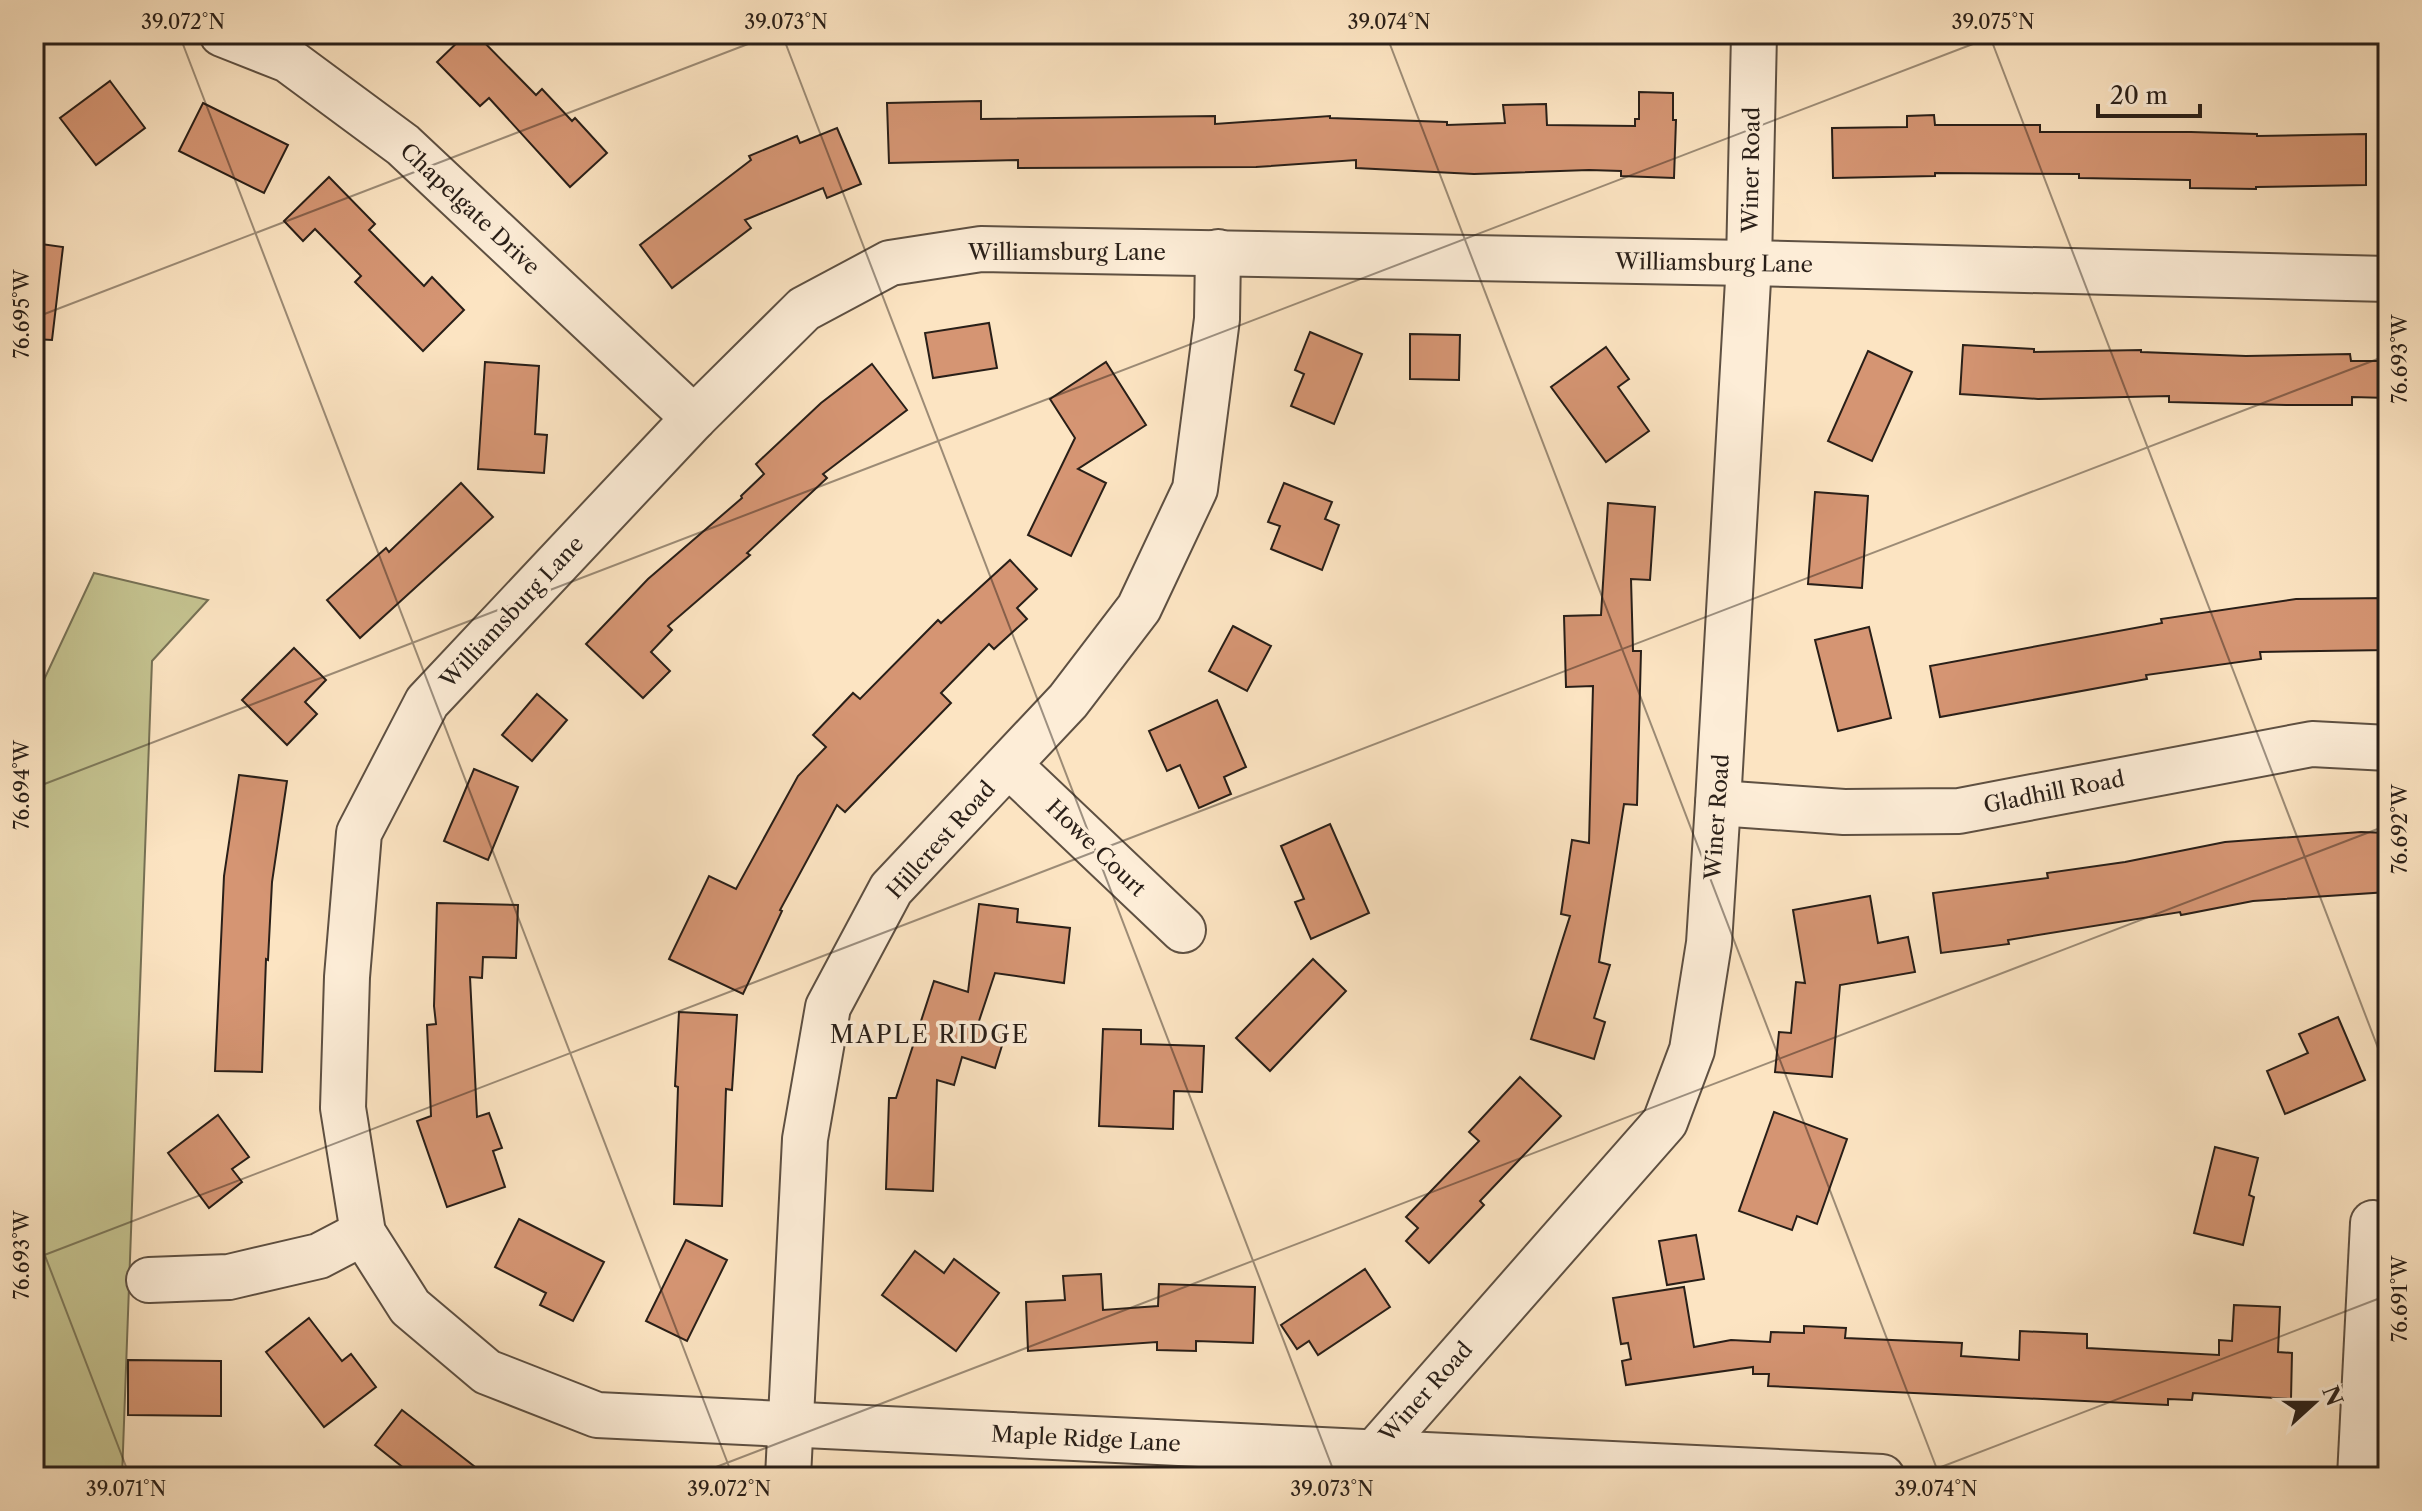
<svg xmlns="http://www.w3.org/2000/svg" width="2422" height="1511" font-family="'Libre Caslon Text',serif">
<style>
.green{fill:#c4c28f;stroke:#767054;stroke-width:2}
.building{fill:#d59573;stroke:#291f18;stroke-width:2}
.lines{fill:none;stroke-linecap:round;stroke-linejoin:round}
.minor-casing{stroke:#5e5042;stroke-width:48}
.minor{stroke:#fdedd7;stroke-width:44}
.ticks{fill:none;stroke:#291f18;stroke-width:2;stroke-opacity:0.45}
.labels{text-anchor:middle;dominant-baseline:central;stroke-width:7;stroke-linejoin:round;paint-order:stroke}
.street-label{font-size:22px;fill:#291f18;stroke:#fdedd7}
.neighbourhood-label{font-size:24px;letter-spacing:2px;fill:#291f18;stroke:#fdedd7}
.neatline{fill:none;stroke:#291f18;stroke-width:3}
.ticks-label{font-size:20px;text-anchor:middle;fill:#291f18}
</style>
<rect width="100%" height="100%" fill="#fce4c2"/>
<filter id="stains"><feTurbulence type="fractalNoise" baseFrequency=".0025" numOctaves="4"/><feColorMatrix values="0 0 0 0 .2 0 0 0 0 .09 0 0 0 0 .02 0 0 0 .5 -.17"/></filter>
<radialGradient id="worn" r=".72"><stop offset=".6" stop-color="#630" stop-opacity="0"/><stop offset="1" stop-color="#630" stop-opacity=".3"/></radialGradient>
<polygon class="green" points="94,573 208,600 152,661 122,1477 34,1477 34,701"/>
<g class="building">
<polygon points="466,34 476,34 536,95 542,89 572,121 575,118 607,153 570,187 489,98 480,106 437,62"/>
<polygon points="110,81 145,128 96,165 60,118"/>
<polygon points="1639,92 1673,93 1673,120 1676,120 1674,178 1621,176 1621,171 1589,170 1474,174 1356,168 1356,160 1256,167 1018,168 1018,160 889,163 887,103 981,101 981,119 1215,116 1215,124 1330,116 1330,118 1447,122 1447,125 1505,123 1503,105 1546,104 1547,125 1635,126 1635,119 1639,119"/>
<polygon points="203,103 288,145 264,193 179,151"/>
<polygon points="1934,115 1935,125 2040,125 2040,132 2191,132 2257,134 2257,136 2366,134 2366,185 2256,187 2256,189 2190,188 2190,180 2079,178 2079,174 1935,173 1935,176 1833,178 1832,128 1907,127 1907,116"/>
<polygon points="837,128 861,184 827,198 823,188 745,220 751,228 672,288 640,245 751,160 749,156 797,136 800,143"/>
<polygon points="329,177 375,224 369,230 424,286 432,277 464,310 423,351 355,282 361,276 315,229 303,241 284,221"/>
<polygon points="34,243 63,247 52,340 34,339"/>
<polygon points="989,323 997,368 933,378 925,333"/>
<polygon points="1310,332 1362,354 1334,424 1291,406 1304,374 1295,370"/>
<polygon points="1410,334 1460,335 1459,380 1410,379"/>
<polygon points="1963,345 2034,349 2034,352 2141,350 2141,352 2246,356 2350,354 2351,361 2388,361 2388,398 2352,397 2352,405 2286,405 2169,402 2169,396 2038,399 1960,394"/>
<polygon points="1606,347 1629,379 1618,387 1649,431 1606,462 1551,387"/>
<polygon points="1868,351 1912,372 1872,461 1828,441"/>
<polygon points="485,362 539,366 535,434 547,435 544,473 478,469"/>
<polygon points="1106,362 1146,425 1078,469 1106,483 1071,556 1028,535 1075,438 1050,399"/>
<polygon points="872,364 907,410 823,474 827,478 747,553 750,555 668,626 672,630 651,652 670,671 643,698 586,644 648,579 742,498 741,496 764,474 756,464 821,403"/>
<polygon points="461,483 493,517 360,638 327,600 386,548 389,552"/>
<polygon points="1284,483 1332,502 1325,519 1339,525 1322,570 1271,549 1280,526 1268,522"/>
<polygon points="1815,492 1868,496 1862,588 1808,584"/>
<polygon points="1608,503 1655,507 1650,580 1631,579 1633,651 1641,651 1637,805 1624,804 1599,962 1610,965 1594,1018 1605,1022 1594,1059 1531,1039 1570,916 1561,914 1572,840 1589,843 1593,686 1566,687 1564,616 1601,615"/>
<polygon points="1010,560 1037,589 1017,608 1027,619 994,649 989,644 941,693 951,703 845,812 837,805 780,910 782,911 743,994 669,959 709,876 736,889 798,776 826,747 813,735 853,693 860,699 938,620 941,623"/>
<polygon points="2388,598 2388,650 2260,652 2261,659 2146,675 2147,679 1940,717 1930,666 2162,623 2161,619 2296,599"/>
<polygon points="1233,626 1271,646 1247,691 1209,671"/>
<polygon points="1869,627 1891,718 1838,731 1815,640"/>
<polygon points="294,648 326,680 305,702 317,714 287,745 242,700"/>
<polygon points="537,694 567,720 532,761 502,735"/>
<polygon points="1217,700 1246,767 1224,777 1231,794 1199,808 1180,765 1167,771 1149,731"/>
<polygon points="474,769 518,787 488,860 444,841"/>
<polygon points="239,775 287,781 272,882 268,960 266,959 262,1072 215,1071 224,876"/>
<polygon points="1330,824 1369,913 1311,939 1295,902 1304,899 1281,846"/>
<polygon points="2361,832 2388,833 2388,892 2253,901 2181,915 2180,912 2008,940 2009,944 1941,953 1933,893 2048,878 2047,873 2125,862 2225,842"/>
<polygon points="1870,896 1878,943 1908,937 1915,972 1840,985 1832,1077 1775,1072 1779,1032 1791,1033 1796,982 1805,983 1793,910"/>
<polygon points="437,903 518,905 516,958 483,957 482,978 470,977 477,1117 489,1113 502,1148 493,1151 505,1187 447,1207 417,1121 431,1116 427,1025 436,1024 434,1006"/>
<polygon points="979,904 1018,909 1017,922 1070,928 1064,983 995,973 977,1027 1005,1036 995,1068 962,1057 954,1085 937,1080 933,1191 886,1189 889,1098 896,1098 934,981 968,992"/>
<polygon points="1313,959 1346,991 1270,1071 1236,1038"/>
<polygon points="679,1012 737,1015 732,1090 726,1089 722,1206 674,1204 678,1087 675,1086"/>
<polygon points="2338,1017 2365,1080 2285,1114 2267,1071 2308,1053 2299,1034"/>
<polygon points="1103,1029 1141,1030 1141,1044 1204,1046 1202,1092 1174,1091 1173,1129 1099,1126"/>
<polygon points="1520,1077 1561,1116 1480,1201 1484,1205 1429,1263 1406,1241 1418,1228 1406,1217 1479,1141 1469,1132"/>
<polygon points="1774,1112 1847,1139 1817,1224 1797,1216 1792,1230 1739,1211"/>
<polygon points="218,1115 249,1157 232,1169 242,1182 209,1208 168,1153"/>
<polygon points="2215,1147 2258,1158 2249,1195 2254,1197 2243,1245 2194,1233"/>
<polygon points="519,1219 604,1262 573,1321 540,1305 546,1293 495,1267"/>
<polygon points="1696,1235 1704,1279 1667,1285 1659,1241"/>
<polygon points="686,1240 727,1260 687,1341 646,1321"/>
<polygon points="915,1251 944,1273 954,1259 999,1293 956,1351 882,1295"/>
<polygon points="1365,1269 1390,1307 1318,1355 1309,1341 1297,1349 1281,1325"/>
<polygon points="1101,1274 1103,1310 1158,1306 1159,1284 1255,1287 1253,1343 1196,1341 1196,1351 1157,1350 1157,1342 1028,1351 1026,1302 1065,1300 1063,1276"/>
<polygon points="1684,1287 1694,1347 1731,1340 1770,1342 1771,1332 1804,1333 1804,1326 1846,1328 1845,1338 1962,1343 1961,1356 2019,1360 2020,1331 2087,1334 2087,1348 2219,1355 2219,1340 2232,1341 2234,1305 2280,1307 2278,1352 2292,1353 2291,1399 2193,1393 2192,1400 2168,1399 2168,1405 1768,1386 1769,1374 1753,1374 1753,1367 1626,1385 1622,1361 1631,1359 1628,1343 1621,1344 1613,1298"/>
<polygon points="309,1318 342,1361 351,1354 376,1387 324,1427 266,1352"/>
<polygon points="128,1360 221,1361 221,1416 128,1415"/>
<polygon points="402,1410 488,1477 415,1477 375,1445"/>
</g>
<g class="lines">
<g class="minor-casing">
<g id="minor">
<polyline points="222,34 288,60 403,145 694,418"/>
<polyline points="1009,765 1183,930"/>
<polyline points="1718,803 1844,812 1959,811 2312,744 2388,748"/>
<polyline points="149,1280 229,1277 319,1256 363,1233"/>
<polyline points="1360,1469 1665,1122 1692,1050 1709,943 1718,803 1749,263 1754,34"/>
<polyline points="788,1477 805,1139 828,1007 891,889 1068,701 1139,608 1195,489 1217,319 1218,252"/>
<polyline points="1882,1477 597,1415 487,1372 410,1307 363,1233 343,1108 347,977 359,833 427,702 694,418 804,309 890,263 981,249 1749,263 2388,279"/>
<polyline points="2360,1477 2373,1223"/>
</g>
</g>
<use href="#minor" class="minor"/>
</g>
<path class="ticks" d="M179 34 733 1477M782 34 1336 1477M1386 34 1940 1477M1989 34 2388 1074M34 318 774 34M34 788 1999 34M34 1227 130 1477M34 1259 2388 355M690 1477 2388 825M1915 1477 2388 1295"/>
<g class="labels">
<g class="street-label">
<text transform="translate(1751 170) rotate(-89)">Winer Road</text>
<text transform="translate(470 209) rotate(43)">Chapelgate Drive</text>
<text x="1067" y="252">Williamsburg Lane</text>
<text transform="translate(1714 263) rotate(1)">Williamsburg Lane</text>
<text transform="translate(512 612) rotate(-47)">Williamsburg Lane</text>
<text transform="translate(2054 792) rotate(-11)">Gladhill Road</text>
<text transform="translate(1717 817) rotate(-86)">Winer Road</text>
<text transform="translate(941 840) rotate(-48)">Hillcrest Road</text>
<text transform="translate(1096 848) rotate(44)">Howe Court</text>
<text transform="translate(1426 1392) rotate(-48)">Winer Road</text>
<text transform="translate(1086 1439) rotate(3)">Maple Ridge Lane</text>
</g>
<g class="neighbourhood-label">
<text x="930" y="1034">MAPLE RIDGE</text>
</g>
</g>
<rect width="2422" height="1511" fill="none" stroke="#fce4c2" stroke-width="88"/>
<g transform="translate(2314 1403) rotate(69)" stroke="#fdedd7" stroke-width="6" paint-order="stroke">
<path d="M0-6L14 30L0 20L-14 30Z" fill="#291f18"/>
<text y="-12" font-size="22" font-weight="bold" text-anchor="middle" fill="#291f18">N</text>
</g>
<path d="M2098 104v12h102v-12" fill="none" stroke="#291f18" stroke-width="4"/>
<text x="2110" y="104" font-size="24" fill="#291f18" stroke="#fdedd7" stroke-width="6" paint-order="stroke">20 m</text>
<rect x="44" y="44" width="2334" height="1423" class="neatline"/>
<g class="ticks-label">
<text x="183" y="29">39.072°N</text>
<text x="786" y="29">39.073°N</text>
<text x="1389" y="29">39.074°N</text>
<text x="1993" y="29">39.075°N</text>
<text transform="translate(22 314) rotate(-90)" y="7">76.695°W</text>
<text transform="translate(2400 359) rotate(-90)" y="7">76.693°W</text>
<text transform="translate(22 785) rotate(-90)" y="7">76.694°W</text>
<text transform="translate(2400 829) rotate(-90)" y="7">76.692°W</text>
<text transform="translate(22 1255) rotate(-90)" y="7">76.693°W</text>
<text transform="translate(2400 1299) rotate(-90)" y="7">76.691°W</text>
<text x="126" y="1496">39.071°N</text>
<text x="729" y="1496">39.072°N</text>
<text x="1332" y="1496">39.073°N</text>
<text x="1936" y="1496">39.074°N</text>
</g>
<rect width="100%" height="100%" filter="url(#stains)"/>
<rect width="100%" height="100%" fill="url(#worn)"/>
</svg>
